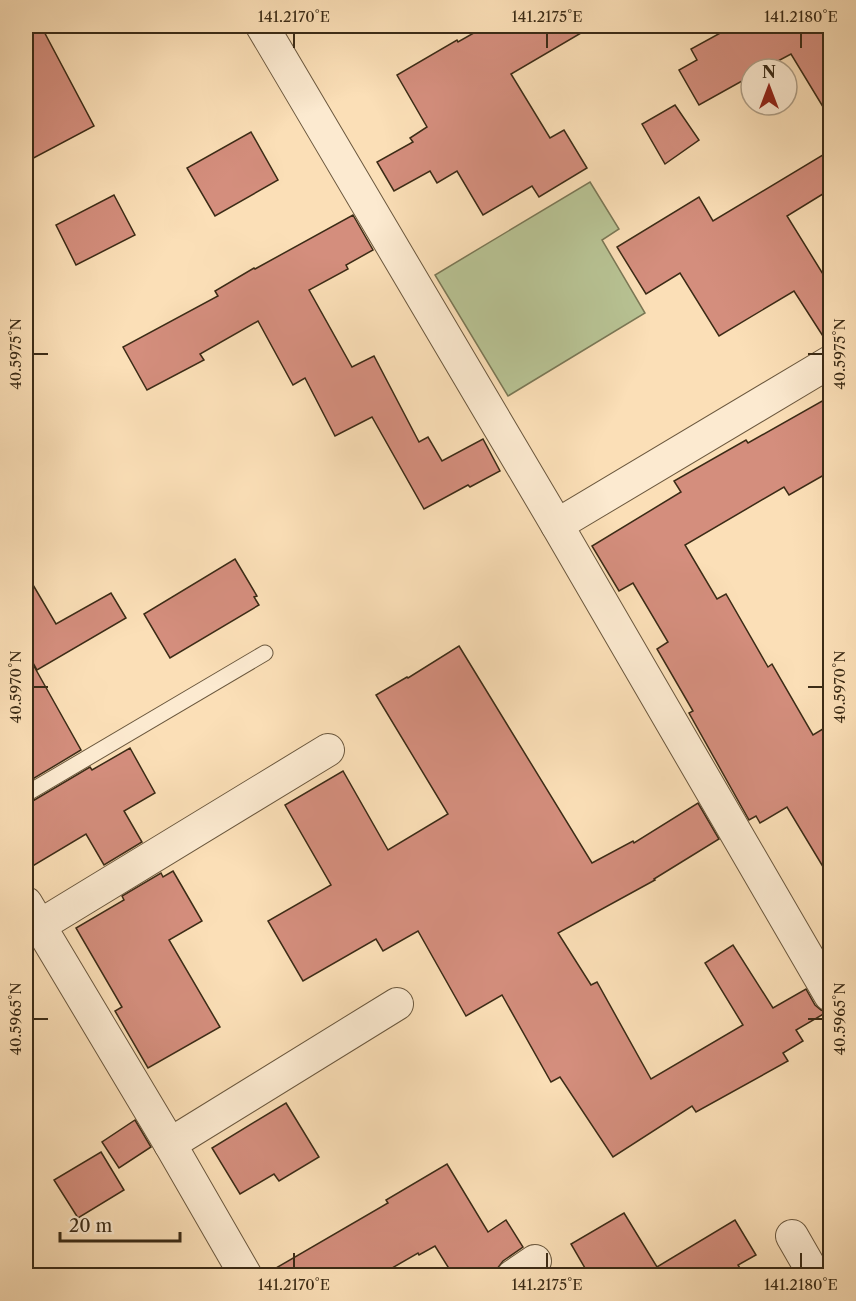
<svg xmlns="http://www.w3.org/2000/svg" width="856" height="1301" font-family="'Libre Caslon Text',serif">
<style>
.green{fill:#b8c394;stroke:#7a7755;stroke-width:1.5}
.building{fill:#d48e7d;stroke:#3b2b16;stroke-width:1.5}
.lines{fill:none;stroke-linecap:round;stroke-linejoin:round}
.service-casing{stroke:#6b583e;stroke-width:17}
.minor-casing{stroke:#6b583e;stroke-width:34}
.service{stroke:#fcead0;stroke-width:15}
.minor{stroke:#fcead0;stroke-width:32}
.ticks{fill:none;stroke:#3b2b16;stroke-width:2}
.neatline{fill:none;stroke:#3b2b16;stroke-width:2}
.ticks-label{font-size:15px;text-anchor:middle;fill:#3b2b16}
</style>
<rect width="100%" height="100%" fill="#fbdfb7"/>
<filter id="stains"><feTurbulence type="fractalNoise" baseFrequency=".00333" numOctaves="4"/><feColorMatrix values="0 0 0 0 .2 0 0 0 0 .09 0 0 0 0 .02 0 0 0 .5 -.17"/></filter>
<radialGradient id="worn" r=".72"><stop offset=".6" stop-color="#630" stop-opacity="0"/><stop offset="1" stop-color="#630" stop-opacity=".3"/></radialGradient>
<polygon class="green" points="590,182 619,229 602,240 645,313 508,396 435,275"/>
<g class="building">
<polygon points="26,26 41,26 94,126 26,162"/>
<polygon points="486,26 593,26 511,74 550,138 564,130 587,168 539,197 532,186 483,215 457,171 437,183 430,171 394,191 377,162 413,142 410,138 427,127 397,75 457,40 458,42"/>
<polygon points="733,26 831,26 831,120 791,54 763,69 751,69 751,76 699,105 679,70 697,60 691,49"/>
<polygon points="675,105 699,140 665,164 642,124"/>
<polygon points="251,132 278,180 215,216 187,168"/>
<polygon points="831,150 831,189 787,216 831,287 831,344 828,344 794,291 719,336 680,273 646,294 617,247 699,197 713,221"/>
<polygon points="114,195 135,235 76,265 56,225"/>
<polygon points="353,215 373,250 346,265 348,269 309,290 352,367 374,356 419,442 428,437 442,461 483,439 500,471 470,487 468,485 424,509 372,417 335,436 305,378 293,385 258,321 200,354 204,360 147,390 123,347 218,296 215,291 254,268 255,269"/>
<polygon points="831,396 831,471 789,495 784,487 685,545 717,599 726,594 768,667 772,664 813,735 831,724 831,880 787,807 760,823 756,816 749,820 689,713 693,711 657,649 668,642 633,583 619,591 592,546 681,492 674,481 746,440 748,443"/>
<polygon points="235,559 257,596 254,597 259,605 170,658 144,614"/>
<polygon points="26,573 56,624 111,593 126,618 37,670 26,650"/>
<polygon points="459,646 592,863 633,841 634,843 698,803 719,839 654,879 655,880 558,933 591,985 597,982 651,1079 743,1025 705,963 733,945 773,1008 806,989 815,1005 821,1010 827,1012 796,1030 803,1041 783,1053 788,1061 696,1112 692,1106 613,1157 560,1077 551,1082 502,995 466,1016 418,931 383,951 376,939 303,981 268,921 331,885 285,805 343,771 388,850 448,814 376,695 407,677 408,678"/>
<polygon points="26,652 81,750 26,783"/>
<polygon points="130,748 155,793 124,811 142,842 104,865 86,834 26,870 26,804 31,802 90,767 92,770"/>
<polygon points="173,871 202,921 169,940 220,1027 148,1068 115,1011 122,1007 76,928 124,900 122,896 161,873 163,877"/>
<polygon points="286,1103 319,1157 279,1181 274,1174 240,1194 212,1148"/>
<polygon points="135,1120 151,1147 119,1168 102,1142"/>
<polygon points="101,1152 124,1190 78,1218 54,1180"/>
<polygon points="447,1164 488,1232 506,1220 523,1247 503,1261 497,1269 486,1275 453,1275 435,1246 419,1255 418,1253 380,1275 264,1275 388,1203 386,1200"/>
<polygon points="624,1213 657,1267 735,1220 756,1255 738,1265 744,1275 589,1275 571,1244"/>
</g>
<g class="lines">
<g class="service-casing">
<polyline id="service" points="26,794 265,653"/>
</g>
<g class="minor-casing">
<g id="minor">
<polyline points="262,26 557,525 830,995"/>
<polyline points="557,525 830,362"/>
<polyline points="26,903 170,1144 246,1276"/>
<polyline points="39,926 328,750"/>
<polyline points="170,1144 397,1004"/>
<polyline points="792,1236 815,1276"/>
<polyline points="513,1276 535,1261"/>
</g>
</g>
<use href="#service" class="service"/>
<use href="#minor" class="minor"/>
</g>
<path class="ticks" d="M294 33V48M547 33V48M801 33V48M33 354H48M808 354H823M33 687H48M808 687H823M33 1019H48M808 1019H823M294 1253V1268M547 1253V1268M801 1253V1268"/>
<rect width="856" height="1301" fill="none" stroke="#fbdfb7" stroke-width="66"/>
<g transform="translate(769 87)"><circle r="28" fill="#fcead0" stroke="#af9e86" stroke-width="1.5"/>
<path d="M0-4.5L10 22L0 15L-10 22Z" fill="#8f2418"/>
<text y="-9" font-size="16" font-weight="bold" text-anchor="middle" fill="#3b2b16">N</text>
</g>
<path d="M60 1232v9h120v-9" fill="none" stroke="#3b2b16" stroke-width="3"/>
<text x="69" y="1232" font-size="18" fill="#3b2b16" stroke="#fcead0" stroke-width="4.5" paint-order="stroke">20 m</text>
<rect x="33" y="33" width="790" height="1235" class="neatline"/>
<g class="ticks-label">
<text x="294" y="22">141.2170°E</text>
<text x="547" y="22">141.2175°E</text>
<text x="801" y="22">141.2180°E</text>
<text transform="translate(16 354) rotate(-90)" y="5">40.5975°N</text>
<text transform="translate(840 354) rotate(-90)" y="5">40.5975°N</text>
<text transform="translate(16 687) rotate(-90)" y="5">40.5970°N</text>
<text transform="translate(840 687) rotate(-90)" y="5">40.5970°N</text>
<text transform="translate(16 1019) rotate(-90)" y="5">40.5965°N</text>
<text transform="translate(840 1019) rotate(-90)" y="5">40.5965°N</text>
<text x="294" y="1290">141.2170°E</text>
<text x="547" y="1290">141.2175°E</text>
<text x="801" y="1290">141.2180°E</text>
</g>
<rect width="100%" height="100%" filter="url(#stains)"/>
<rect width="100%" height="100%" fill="url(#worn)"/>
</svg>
